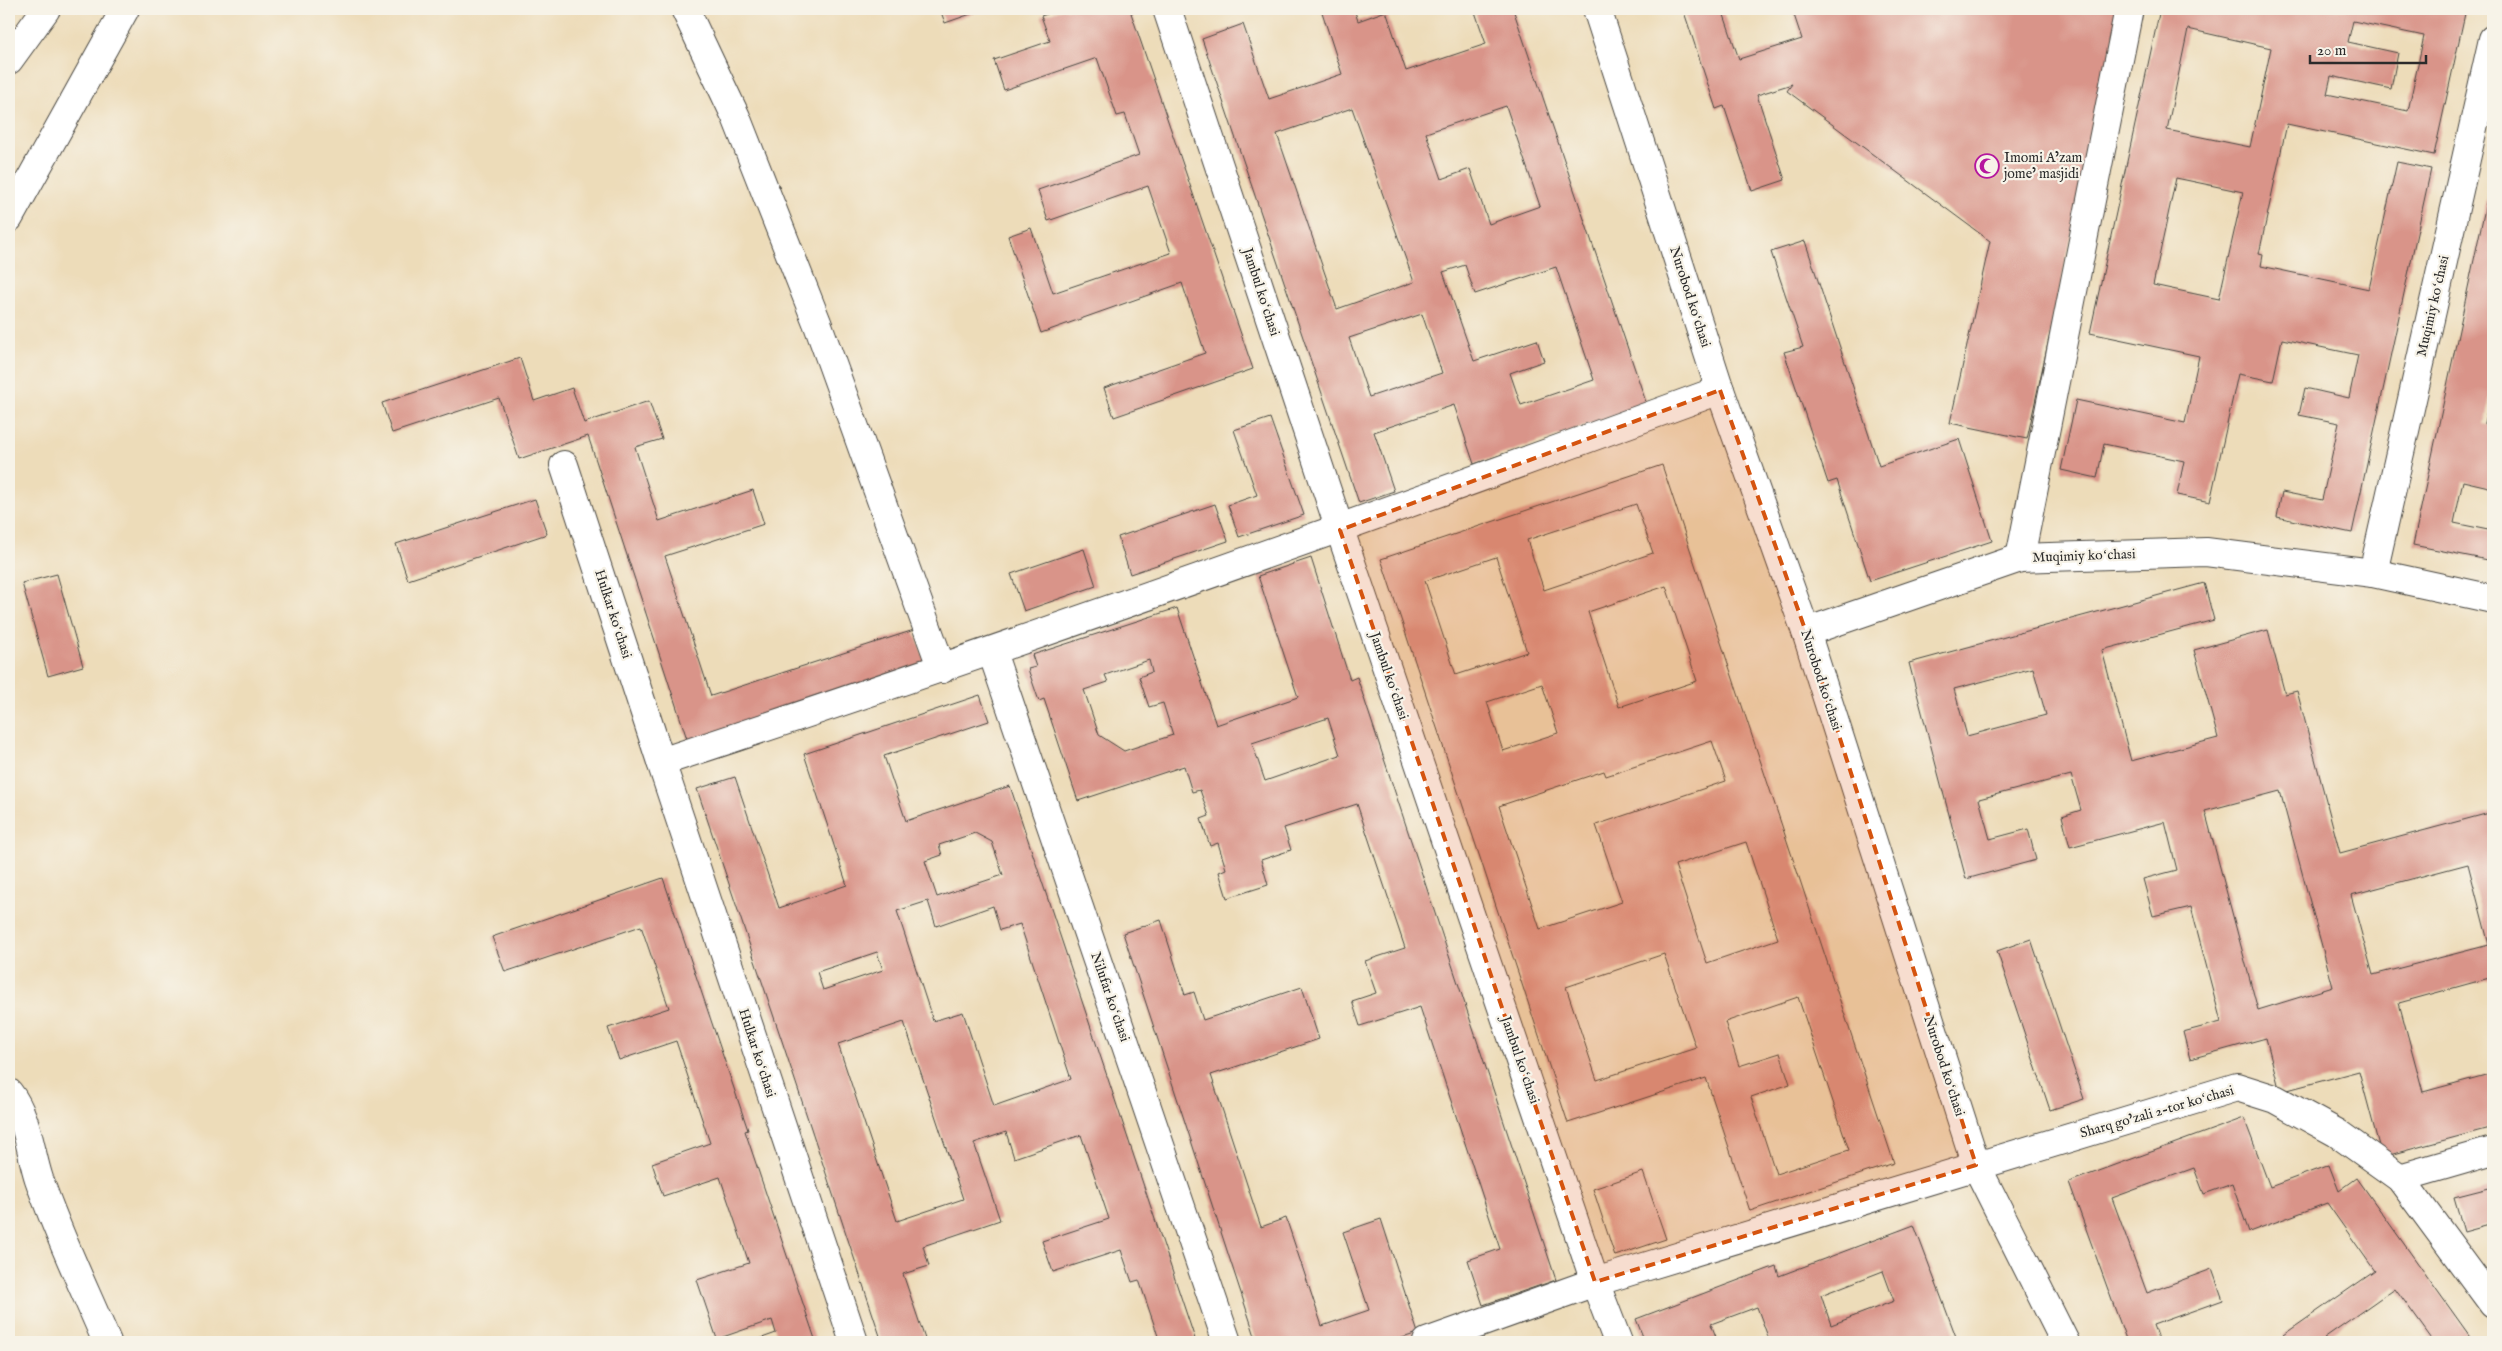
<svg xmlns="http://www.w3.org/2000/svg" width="2502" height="1351" font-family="'IM FELL English',serif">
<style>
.building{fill:#d99489;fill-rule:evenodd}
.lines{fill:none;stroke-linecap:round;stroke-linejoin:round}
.minor-casing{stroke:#484640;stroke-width:30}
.minor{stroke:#fff;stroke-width:28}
.marked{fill:#d5540f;fill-opacity:0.2;stroke:#d5540f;stroke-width:4;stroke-dasharray:10 6;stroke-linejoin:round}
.labels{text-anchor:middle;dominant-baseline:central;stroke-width:4.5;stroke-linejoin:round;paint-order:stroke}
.poi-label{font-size:14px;fill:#2b2b2b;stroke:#f7f3e8;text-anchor:start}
.street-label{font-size:14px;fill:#2b2b2b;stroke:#f7f3e8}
</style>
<rect width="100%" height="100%" fill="#f7f3e8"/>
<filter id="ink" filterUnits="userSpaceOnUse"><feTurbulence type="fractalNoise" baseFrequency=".02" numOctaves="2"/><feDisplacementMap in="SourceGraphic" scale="10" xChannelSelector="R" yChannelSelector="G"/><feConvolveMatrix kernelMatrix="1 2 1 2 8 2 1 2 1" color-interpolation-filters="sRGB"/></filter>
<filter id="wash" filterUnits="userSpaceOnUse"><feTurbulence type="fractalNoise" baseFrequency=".0096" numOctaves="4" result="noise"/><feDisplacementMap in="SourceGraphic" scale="20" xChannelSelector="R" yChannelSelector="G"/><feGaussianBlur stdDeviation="1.12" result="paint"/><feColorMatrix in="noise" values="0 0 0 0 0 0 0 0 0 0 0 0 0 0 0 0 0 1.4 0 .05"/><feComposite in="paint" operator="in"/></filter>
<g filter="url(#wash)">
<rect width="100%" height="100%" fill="#eddcb9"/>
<g id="blocks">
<g class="building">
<polygon points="940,9 985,9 945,23"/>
<polygon points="1062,9 1142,9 1131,13 1253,369 1114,417 1104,388 1205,353 1182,283 1041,333 1008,236 1031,228 1053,293 1171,253 1148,186 1048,221 1038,190 1139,155 1125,114 1117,116 1097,58 1004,90 994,60 1050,41 1041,16"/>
<path d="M1321 9H1354L1358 21 1386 11 1406 71 1486 44 1474 9H1513L1647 405 1474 464 1454 405 1374 432 1394 491 1359 503 1202 39 1243 24 1269 99 1342 74ZM1506 106 1540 206 1489 224 1470 169 1442 179 1426 133ZM1352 108 1414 282 1337 309 1277 134ZM1465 265 1475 294 1556 267 1594 380 1521 405 1510 373 1544 361 1537 340 1474 361 1443 272ZM1422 314 1442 373 1369 397 1349 338Z"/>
<polygon points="1683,9 1722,9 1739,59 1802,39 1792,9 2121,9 2027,439 1950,423 1990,241 1787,91 1792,84 1757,95 1785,180 1752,191 1724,106 1716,109"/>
<path d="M2160 9H2466L2434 155 2287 124 2277 170 2259 254 2263 255 2261 266 2369 289 2397 162 2431 169 2352 533 2277 517 2282 492 2322 500 2339 423 2299 415 2305 388 2349 398 2358 355 2282 339 2273 381 2238 374 2210 502 2177 495 2184 461 2104 444 2097 478 2061 470 2076 400 2185 423 2199 356 2090 333ZM2353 21 2424 36 2408 111 2327 94 2331 76 2391 89 2398 53 2348 42ZM2188 29 2271 48 2250 147 2167 130ZM2176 178 2243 192 2219 299 2153 285Z"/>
<polygon points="2493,171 2493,385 2484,424 2493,426 2493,488 2463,481 2454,523 2493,531 2493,561 2413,545"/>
<polygon points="1805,241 1879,466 1959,439 1992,541 1870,581 1837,480 1828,483 1784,352 1803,347 1771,252"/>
<polygon points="520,358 534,401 572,388 584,423 649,401 662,439 635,447 659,521 753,490 764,524 665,556 711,696 914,630 926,664 688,742 588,436 519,459 499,398 392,433 382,403"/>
<polygon points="1270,418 1304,515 1239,537 1228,505 1257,495 1234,430"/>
<path d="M1662 465 1894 1163 1750 1211 1706 1078 1568 1123 1381 559ZM1636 504 1653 553 1544 590 1527 540ZM1496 557 1527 652 1456 675 1425 581ZM1666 586 1697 681 1619 707 1588 612ZM1542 684 1558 733 1503 751 1487 702ZM1712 741 1726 781 1596 825 1622 902 1540 929 1499 806 1604 771 1606 776ZM1746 842 1778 939 1707 963 1675 865ZM1664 954 1696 1048 1597 1080 1566 987ZM1798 997 1849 1150 1776 1174 1751 1097 1790 1084 1780 1053 1739 1066 1725 1022Z"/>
<polygon points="535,499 547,534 408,580 396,544"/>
<polygon points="1215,504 1228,541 1130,574 1118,537"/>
<polygon points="1084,549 1096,586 1024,611 1011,574"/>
<path d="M1311 558 1350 680 1357 677 1556 1280 1483 1305 1468 1260 1500 1249 1420 1007 1360 1026 1352 1001 1376 993 1365 961 1405 948 1357 804 1284 828 1291 850 1261 860 1268 885 1227 898 1219 872 1226 869 1218 843 1210 846 1201 819 1209 816 1200 790 1192 792 1184 766 1078 801 1044 699 1039 701 1028 669 1036 667 1032 655 1177 608 1216 725 1298 697 1258 576ZM1149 660 1152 672 1139 677 1149 707 1163 703 1173 735 1124 751 1099 735 1084 690 1108 682 1105 675ZM1328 718 1340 755 1265 781 1252 743Z"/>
<polygon points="57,574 83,666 48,676 22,583"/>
<path d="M2204 583 2214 620 2102 650 2131 761 2218 738 2194 650 2268 630 2285 694 2297 691 2340 853 2493 812V977L2399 1003 2423 1092 2493 1073V1127L2382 1157 2359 1071 2280 1092 2266 1038 2190 1059 2183 1032 2221 1022 2191 907 2153 916 2143 879 2177 870 2165 822 2070 847 2062 816 2081 810 2071 775 1979 799 1990 839 2028 829 2036 860 1966 879 1909 663ZM2033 668 2046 715 1967 736 1954 689ZM2280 791 2333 987 2258 1010 2205 811ZM2468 864 2489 945 2373 975 2351 895Z"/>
<path d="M980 695 989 721 884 756 906 821 1010 786 1196 1342H1160L1139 1280 1132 1282 1121 1250 1053 1272 1042 1241 1109 1219 1081 1135 1014 1158 1006 1132 974 1143 1000 1220 923 1246 929 1266 903 1274 926 1342H882L781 1038 697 789 735 777 779 908 847 885 804 754ZM975 833 992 842 1003 875 937 897 925 861 942 855 939 845ZM928 901 936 926 993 906 1000 930 1020 924 1071 1079 994 1106 963 1012 933 1021 897 911ZM877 952 883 970 823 990 817 972ZM904 1022 963 1199 897 1221 838 1044Z"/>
<polygon points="663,878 748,1130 745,1131 816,1342 751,1342 776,1333 772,1320 717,1339 697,1280 749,1263 720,1177 663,1196 652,1163 710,1143 676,1041 619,1060 608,1028 669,1008 641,926 505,972 492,937"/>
<polygon points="1161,920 1185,995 1194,992 1203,1020 1302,987 1319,1039 1211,1075 1261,1227 1286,1218 1322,1326 1369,1310 1343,1232 1381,1219 1418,1333 1390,1342 1257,1342 1123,933"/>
<polygon points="2031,939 2084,1099 2050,1110 1997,951"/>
<polygon points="2244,1118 2270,1187 2329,1165 2339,1191 2357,1178 2474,1342 2434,1342 2395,1288 2324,1338 2327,1342 2288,1342 2283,1335 2375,1271 2327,1203 2249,1232 2232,1184 2204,1194 2194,1168 2112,1198 2147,1293 2212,1269 2223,1300 2153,1325 2159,1342 2127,1342 2069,1182"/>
<polygon points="1643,1172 1666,1239 1615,1256 1593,1189"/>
<polygon points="2493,1187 2493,1224 2464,1232 2454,1197"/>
<path d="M1914 1225 1958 1342H1770L1757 1307 1711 1324 1718 1342H1645L1636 1319 1776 1266 1779 1276ZM1883 1271 1894 1301 1831 1325 1821 1295Z"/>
</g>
</g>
</g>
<g filter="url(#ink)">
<use href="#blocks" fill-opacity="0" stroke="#484640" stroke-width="1"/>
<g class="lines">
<g class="minor-casing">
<g id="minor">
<polyline points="685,9 736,117 818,325 942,669"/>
<polyline points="1167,9 1340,530 1595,1282 1618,1342"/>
<polyline points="1597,9 1720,390 1806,632 1976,1165 2065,1342"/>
<polyline points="9,60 46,9"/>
<polyline points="9,218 125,9"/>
<polyline points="564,465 661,762"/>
<polyline points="2020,558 2129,9"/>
<polyline points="2373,573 2493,39"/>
<polyline points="1806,632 2020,558 2206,552 2373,573 2493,599"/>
<polyline points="992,652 1227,1342"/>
<path d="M9 1093C28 1117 30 1152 39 1179 58 1235 84 1288 107 1342"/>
<polyline points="2400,1178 2493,1151"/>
<path d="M854 1342 661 762C1017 645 1369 519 1720 390"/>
<polyline points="1427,1342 1595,1282 2237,1087 2275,1099 2337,1133 2400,1178 2493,1304"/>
</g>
</g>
<use href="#minor" class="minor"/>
</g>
</g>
<path class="marked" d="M1720 390 1806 632 1976 1165 1595 1282 1340 530Z"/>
<defs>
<g id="mosque-ring" transform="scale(1.25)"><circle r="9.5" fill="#f7f3e8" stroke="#b5179e" stroke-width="1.5"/><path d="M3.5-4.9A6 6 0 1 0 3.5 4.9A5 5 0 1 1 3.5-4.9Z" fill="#b5179e"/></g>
</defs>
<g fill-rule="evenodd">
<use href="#mosque-ring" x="1987" y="166"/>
</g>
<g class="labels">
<g class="poi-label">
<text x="2004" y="158">Imomi A’zam<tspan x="2004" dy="16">jome’ masjidi</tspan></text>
</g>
<g class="street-label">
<text transform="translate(1261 292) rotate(72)">Jambul koʻchasi</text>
<text transform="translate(1690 297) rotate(72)">Nurobod koʻchasi</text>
<text transform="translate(2433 306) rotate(-77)">Muqimiy koʻchasi</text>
<text transform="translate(2084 556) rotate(-2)">Muqimiy koʻchasi</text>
<text transform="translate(613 614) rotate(72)">Hulkar koʻchasi</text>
<text transform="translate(1389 676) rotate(71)">Jambul koʻchasi</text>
<text transform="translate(1821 680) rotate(72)">Nurobod koʻchasi</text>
<text transform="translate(1110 997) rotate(71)">Nilufar koʻchasi</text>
<text transform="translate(757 1053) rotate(72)">Hulkar koʻchasi</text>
<text transform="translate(1520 1060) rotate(71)">Jambul koʻchasi</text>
<text transform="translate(1944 1066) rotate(72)">Nurobod koʻchasi</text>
<text transform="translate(2157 1112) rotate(-16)">Sharq go'zali 2-tor koʻchasi</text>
</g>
</g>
<rect width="2502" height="1351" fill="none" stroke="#f7f3e8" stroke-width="30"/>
<path d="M2310 55v8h116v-8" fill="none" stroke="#2b2b2b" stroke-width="2.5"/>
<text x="2317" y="55" font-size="15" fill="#2b2b2b" stroke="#f7f3e8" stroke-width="4" paint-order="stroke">20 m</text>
</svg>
